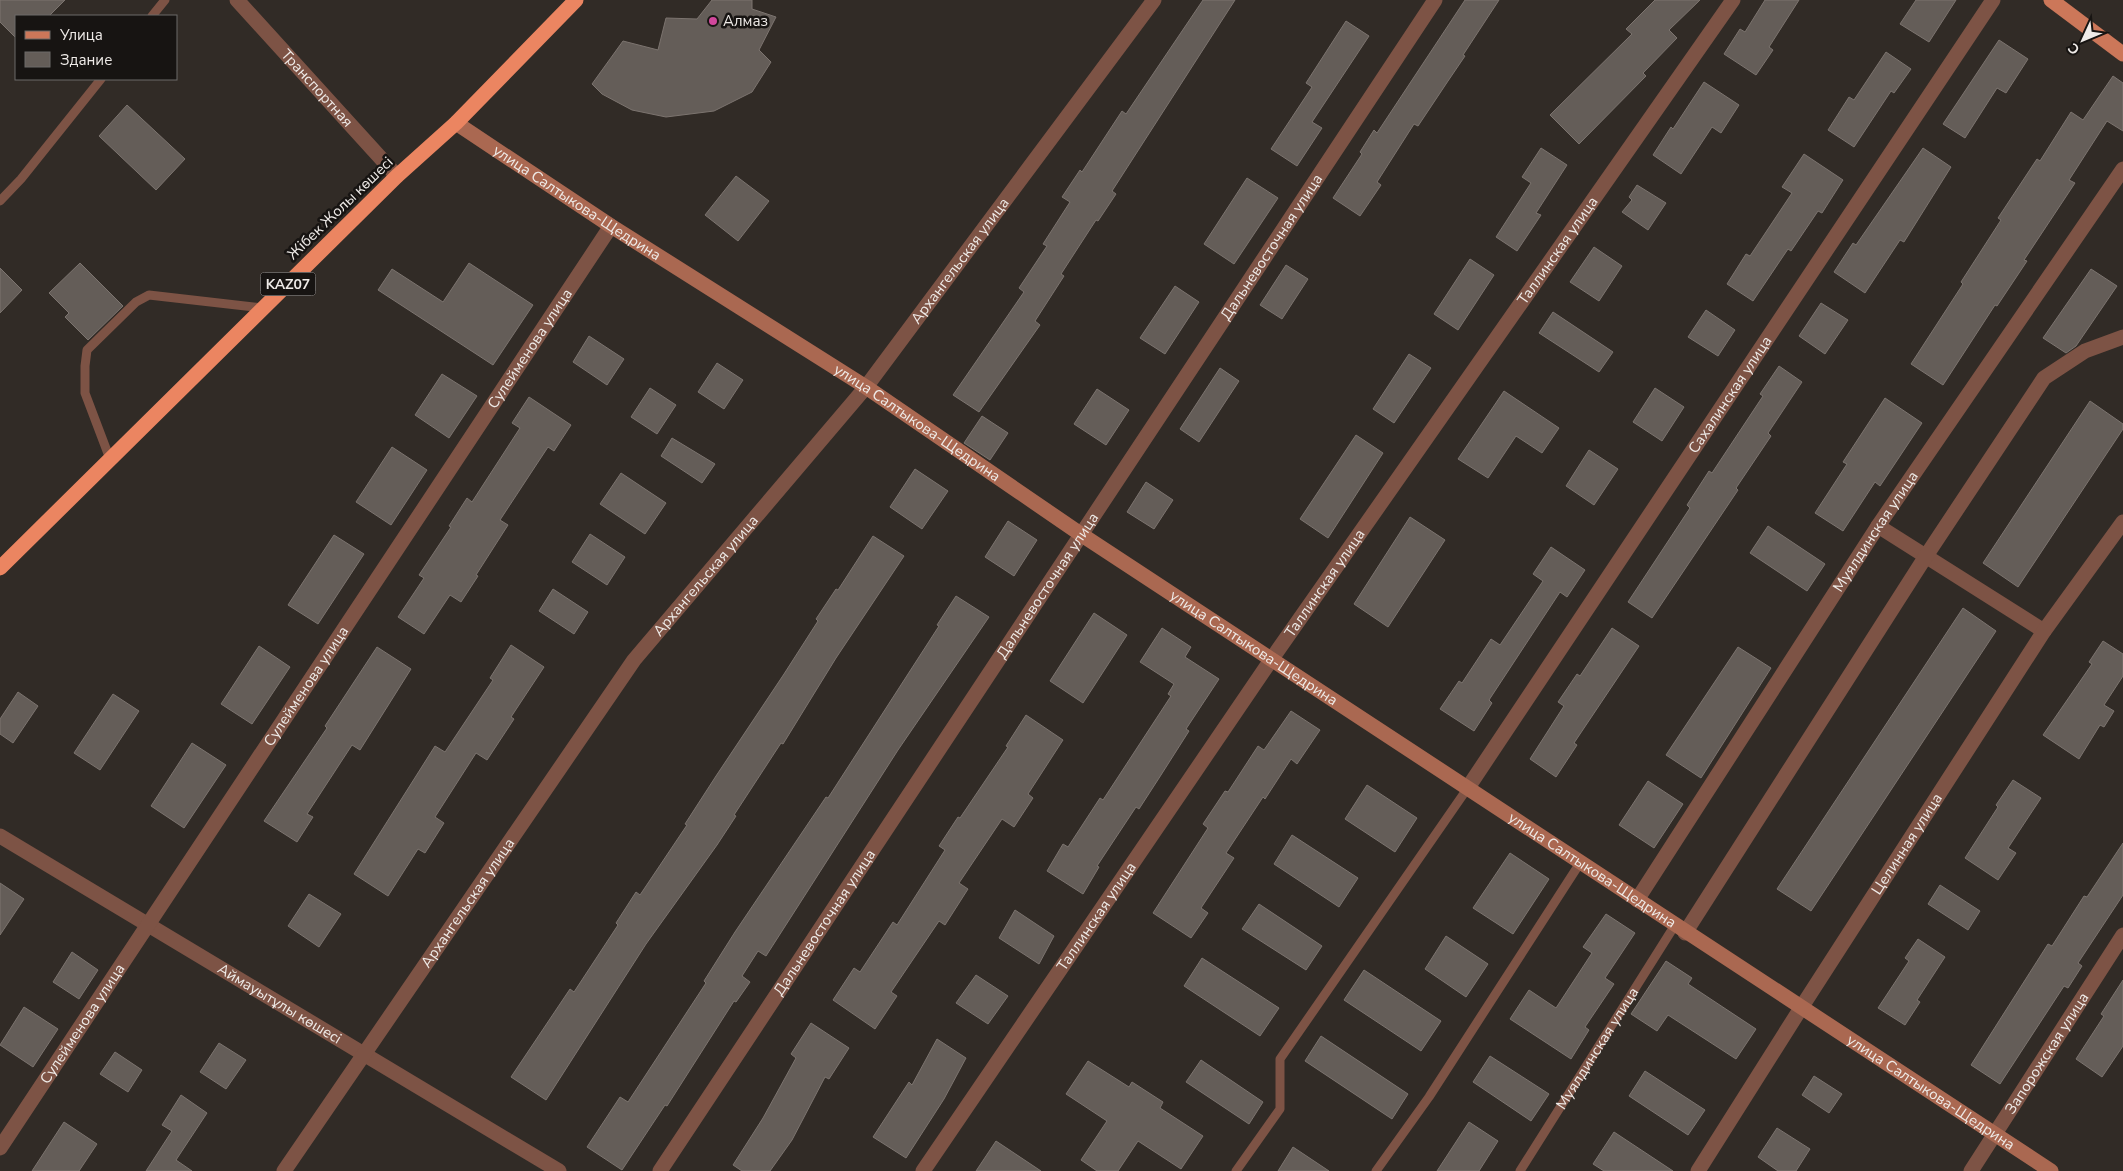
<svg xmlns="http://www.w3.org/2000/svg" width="2123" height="1171" font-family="'Nunito Sans',sans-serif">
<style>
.building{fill:#645d58;stroke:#7c746f}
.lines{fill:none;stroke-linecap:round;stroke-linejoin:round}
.lane{stroke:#7d5345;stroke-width:9}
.street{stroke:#7d5345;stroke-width:15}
.secondary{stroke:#aa6851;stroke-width:15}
.primary{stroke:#cc7759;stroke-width:15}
.highway{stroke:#eb8561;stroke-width:15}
.hotel-dot{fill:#d1479c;stroke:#171412;stroke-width:2}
.labels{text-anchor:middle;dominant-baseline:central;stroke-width:5;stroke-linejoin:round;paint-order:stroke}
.shield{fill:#171412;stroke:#aeaaa8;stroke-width:1}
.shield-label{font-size:14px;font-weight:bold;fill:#efebe8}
.poi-label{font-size:15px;fill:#efebe8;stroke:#171412;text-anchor:start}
.street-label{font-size:15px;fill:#efebe8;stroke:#171412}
</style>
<rect width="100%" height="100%" fill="#312b26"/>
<g class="building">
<polygon points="0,0 65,0 49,16 16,16 16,38 0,22"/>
<polygon points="712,0 752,0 752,9 776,17 759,50 771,62 752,92 714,111 666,117 632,110 602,94 592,84 623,41 658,50 666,18 697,19"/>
<polygon points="1203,0 1235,0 1112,191 1116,194 1098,221 1096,220 1061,274 1064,276 1035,321 1040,325 979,412 953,395 1024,292 1019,288 1047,246 1043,244 1070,202 1062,197 1080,170 1082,172 1122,111 1126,114"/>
<polygon points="1465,0 1499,0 1463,55 1465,56 1448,81 1418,126 1414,124 1377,182 1381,185 1360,216 1333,198 1362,154 1360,152 1374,130 1377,133"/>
<polygon points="1655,0 1700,0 1669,30 1677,38 1643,73 1646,76 1579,144 1550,115 1632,34 1626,29"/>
<polygon points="1765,0 1799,0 1769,47 1773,50 1756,75 1724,54 1740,29 1745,32"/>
<polygon points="1916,0 1956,0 1929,42 1900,24"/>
<polygon points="1346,21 1369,36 1312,122 1322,128 1297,166 1271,149 1312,87 1306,83"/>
<polygon points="1999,40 2028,59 2006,93 1997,88 1965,138 1943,124"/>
<polygon points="1886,52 1911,69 1894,93 1891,91 1854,147 1828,130 1849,97 1854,100"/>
<polygon points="2113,76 2123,83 2123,131 2107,121 2069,180 2075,183 2024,260 2027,261 1997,306 1995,305 1943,385 1911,364 1963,284 1961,282 2001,220 1998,218 2037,159 2040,161 2071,112 2083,120"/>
<polygon points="1704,82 1739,105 1721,133 1712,127 1681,174 1653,155 1671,127 1673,129"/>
<polygon points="127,105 185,159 156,190 99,136"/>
<polygon points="1541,148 1567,165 1536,213 1541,215 1517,251 1496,237 1531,183 1522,177"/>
<polygon points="1923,148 1951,167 1904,242 1900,240 1865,293 1834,272 1853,243 1856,245"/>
<polygon points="1804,154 1843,180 1822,213 1818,211 1791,251 1788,249 1753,301 1727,284 1746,254 1750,256 1792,193 1782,187"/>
<polygon points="736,176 769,201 738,241 705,215"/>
<polygon points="1247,178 1278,198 1234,264 1204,244"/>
<polygon points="1637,185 1666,203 1648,230 1622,212 1632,200 1629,197"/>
<polygon points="1594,247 1622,266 1599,301 1570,282"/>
<polygon points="1470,259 1494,275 1458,330 1434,314"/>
<polygon points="80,263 123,306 88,340 65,317 69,313 49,293"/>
<polygon points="469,263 533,305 493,365 378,290 392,269 443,302"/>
<polygon points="1286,265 1308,279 1282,319 1260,305"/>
<polygon points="0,268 22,290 0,313"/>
<polygon points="2091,269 2117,286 2076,346 2066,353 2043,338"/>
<polygon points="1175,286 1199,302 1165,354 1140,338"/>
<polygon points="1821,303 1848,320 1825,354 1799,336"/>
<polygon points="1706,310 1735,330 1718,356 1688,337"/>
<polygon points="1553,312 1613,352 1599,372 1539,333"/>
<polygon points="589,336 624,359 607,385 573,362"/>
<polygon points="1409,354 1431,368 1394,423 1373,409"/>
<polygon points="717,363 743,380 724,409 698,392"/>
<polygon points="1779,366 1802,382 1768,433 1771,436 1736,488 1738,490 1652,618 1628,602 1690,508 1687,505 1709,471 1712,473 1763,396 1760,394"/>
<polygon points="1220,368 1239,381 1199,442 1180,429"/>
<polygon points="442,374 477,396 449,438 415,415"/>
<polygon points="650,388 676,405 657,434 631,417"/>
<polygon points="1655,388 1684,407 1662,441 1633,422"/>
<polygon points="1097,389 1129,410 1106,445 1074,424"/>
<polygon points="1504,391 1559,428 1542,453 1516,436 1488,478 1458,459"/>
<polygon points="529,397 571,425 554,451 548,447 500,520 508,525 476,575 478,576 461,602 450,595 424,634 398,617 424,578 419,575 451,527 449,526 467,498 472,502 520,428 512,423"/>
<polygon points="1885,398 1922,423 1880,486 1875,482 1843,531 1815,513 1847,464 1843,462"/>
<polygon points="2090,401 2123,424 2123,429 2018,587 1983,563"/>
<polygon points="982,416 1008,433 990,460 964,443"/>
<polygon points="1356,435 1383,453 1328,538 1300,519"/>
<polygon points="672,438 715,464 702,483 661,456"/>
<polygon points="392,447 427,470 391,525 356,502"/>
<polygon points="1589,450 1618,469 1594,505 1566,486"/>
<polygon points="915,469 948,491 922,529 890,507"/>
<polygon points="621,473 666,503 645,534 600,504"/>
<polygon points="1146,482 1173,500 1154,529 1127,512"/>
<polygon points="1410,517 1445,540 1388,627 1354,604"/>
<polygon points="1008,521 1037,540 1014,576 985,557"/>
<polygon points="1768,526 1825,564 1807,591 1750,553"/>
<polygon points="590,534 625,557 607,585 572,562"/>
<polygon points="334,535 364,554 318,624 288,605"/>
<polygon points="873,536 904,556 836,658 783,744 781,743 734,815 736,816 717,845 646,944 546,1100 511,1077 570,989 574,992 618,925 616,923 636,892 640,895 687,825 685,824 716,776 784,674 818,621 816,619 836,589 838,590"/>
<polygon points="1551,547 1585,570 1567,597 1560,592 1489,700 1492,703 1474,731 1440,709 1459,681 1462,683 1491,639 1500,645 1543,581 1533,574"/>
<polygon points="553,589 588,612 574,634 539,611"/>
<polygon points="956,596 989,617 898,750 766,956 758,951 742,976 750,982 736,1002 734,1001 667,1106 665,1105 622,1170 587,1147 620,1097 628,1102 706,983 704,981 735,932 826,797 828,798 939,626 937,625"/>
<polygon points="1963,608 1996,631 1811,911 1777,889"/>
<polygon points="1094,613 1127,635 1083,703 1050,681"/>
<polygon points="1162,628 1191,647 1185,657 1219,679 1186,729 1189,731 1161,775 1139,809 1136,807 1097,866 1099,867 1083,894 1047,871 1063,844 1068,847 1100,798 1103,800 1171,696 1168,694 1174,684 1140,662"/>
<polygon points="1612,628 1639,646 1574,743 1577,745 1556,777 1530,759 1564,706 1558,702 1577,674 1580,676"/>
<polygon points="2103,641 2123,654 2123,676 2104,705 2114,711 2104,727 2100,725 2079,759 2043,735 2092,664 2089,662"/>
<polygon points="511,645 544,667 511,717 514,719 487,760 476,753 435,817 444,823 425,853 418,849 388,896 354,874 435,746 445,752 493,680 490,678"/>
<polygon points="259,646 290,667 252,724 221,704"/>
<polygon points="377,647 411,669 360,750 352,745 307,814 313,817 297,842 264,821 327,728 325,726"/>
<polygon points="1738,647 1771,668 1701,778 1666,755"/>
<polygon points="18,692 38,706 13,743 0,734 0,719"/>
<polygon points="113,694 139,711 100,770 74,753"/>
<polygon points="1291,711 1320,730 1297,764 1291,759 1265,799 1263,797 1226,853 1234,858 1201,908 1208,913 1191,938 1153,913 1208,828 1203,824 1225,791 1228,792 1258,746 1264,750"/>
<polygon points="1026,715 1063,740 1028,794 1033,798 1014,827 1002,819 959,883 968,889 945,925 939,921 891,992 897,996 875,1029 833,1000 854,968 860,972 893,922 897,925 945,850 939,846 958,817 960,818 1008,747 1006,746"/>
<polygon points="192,743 226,765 184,828 151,806"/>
<polygon points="2013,780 2041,798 2008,848 2016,853 1998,880 1965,858 1998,807 1996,805"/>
<polygon points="1648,781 1683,804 1654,848 1619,825"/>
<polygon points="1367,785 1417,818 1395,852 1345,819"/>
<polygon points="1292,835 1358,878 1339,907 1274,864"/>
<polygon points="2123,843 2123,895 2078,963 2082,966 2068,988 2064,986 2000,1084 1971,1065 2048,944 2052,946 2084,896 2087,897"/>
<polygon points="1510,853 1549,879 1513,934 1473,908"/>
<polygon points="0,883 24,899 0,935"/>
<polygon points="1940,885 1980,911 1968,930 1928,904"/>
<polygon points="309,894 341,914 319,947 288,926"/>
<polygon points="1259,904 1322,946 1306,970 1242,929"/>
<polygon points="1015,910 1054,936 1039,964 999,938"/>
<polygon points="1606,914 1635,933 1605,978 1614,984 1585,1027 1589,1030 1571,1059 1510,1019 1529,990 1556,1008 1592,953 1583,947"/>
<polygon points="1446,936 1488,964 1466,997 1425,969"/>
<polygon points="1918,939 1945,957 1917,1000 1920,1002 1905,1025 1878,1008 1909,961 1905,958"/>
<polygon points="72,952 98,970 79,999 53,982"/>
<polygon points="1202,958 1279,1008 1260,1036 1184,986"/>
<polygon points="1666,961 1692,978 1688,984 1756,1029 1736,1059 1668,1015 1657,1031 1631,1014"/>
<polygon points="1364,970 1441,1021 1421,1051 1344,1000"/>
<polygon points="976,975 1008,996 988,1024 956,1003"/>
<polygon points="2123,980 2123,1046 2102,1077 2076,1059 2104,1016 2101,1014"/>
<polygon points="24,1007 58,1029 33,1067 0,1045"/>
<polygon points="811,1023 849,1048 829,1079 825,1077 792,1140 770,1171 742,1171 733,1165 763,1118 796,1058 791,1054"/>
<polygon points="1321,1036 1408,1094 1392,1119 1305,1061"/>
<polygon points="937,1039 966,1058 944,1099 906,1158 873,1137 909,1082 912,1085"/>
<polygon points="219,1043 246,1060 226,1089 200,1072"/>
<polygon points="115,1052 142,1070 128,1092 100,1074"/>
<polygon points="1490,1056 1549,1094 1531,1121 1473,1082"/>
<polygon points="1201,1060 1263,1102 1249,1124 1186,1082"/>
<polygon points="1088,1061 1129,1087 1132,1082 1163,1102 1160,1108 1203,1136 1181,1169 1138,1141 1118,1171 1097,1171 1081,1160 1107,1121 1066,1094"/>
<polygon points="1645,1071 1705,1110 1688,1135 1629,1096"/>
<polygon points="1814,1076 1842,1094 1829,1113 1802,1095"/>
<polygon points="181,1095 207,1113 176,1160 192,1171 146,1171 172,1131 162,1125"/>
<polygon points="64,1122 97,1144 79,1171 32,1171"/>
<polygon points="1469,1122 1498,1141 1479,1171 1437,1171"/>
<polygon points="1777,1128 1810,1149 1796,1171 1778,1171 1758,1157"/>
<polygon points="1614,1132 1673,1171 1604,1171 1593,1164"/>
<polygon points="996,1141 1041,1171 976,1171"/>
<polygon points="1293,1147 1329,1171 1278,1171"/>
</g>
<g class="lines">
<g class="lane">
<polyline points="152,16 165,0"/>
<polyline points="0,201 21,179 101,79"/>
<polyline points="110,459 85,393 85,366 87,350 136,302 149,295 263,308"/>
<polyline points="1236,1171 1280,1109 1280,1059 1467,789"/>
<polyline points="1376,1171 1429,1097 1580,863"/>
<path id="s1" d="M1520 1171 1675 925"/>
</g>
<g class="street">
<path id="s2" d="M237 0 397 176"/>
<polyline points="1878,526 2044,631"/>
<path id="s3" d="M1467 789 1993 0"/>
<path id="s4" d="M0 836 559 1171"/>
<path id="s5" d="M1637 900 1878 526 2123 169"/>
<polyline points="1685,933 1926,556 2044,378 2085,351 2123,337"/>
<path id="s6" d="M0 1148 611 226"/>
<path id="s7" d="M284 1171 634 660 866 387 1154 0"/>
<path id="s8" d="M660 1171 1435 0"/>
<path id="s9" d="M923 1171 1271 660 1733 0"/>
<path id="s10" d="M1698 1171 1801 1008 2044 631 2123 522"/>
<path id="s11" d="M1971 1171 2123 935"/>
</g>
<path class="secondary" id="s12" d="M456 123 611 226 866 387 1082 535 2051 1171"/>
<polyline class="primary" points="2051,0 2123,54"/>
<polyline class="highway" points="0,568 397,176 456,123 576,0"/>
</g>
<circle class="hotel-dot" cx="713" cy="21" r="5"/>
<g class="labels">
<rect class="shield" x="260.5" y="272.5" width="55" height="23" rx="4"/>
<g class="shield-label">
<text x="288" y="284">KAZ07</text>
</g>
<g class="poi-label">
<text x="723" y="21">Алмаз</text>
</g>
<g class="street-label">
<text stroke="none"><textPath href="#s2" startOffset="119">Транспортная</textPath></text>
<text stroke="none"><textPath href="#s12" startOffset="145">улица Салтыкова-Щедрина</textPath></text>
<text transform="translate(340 208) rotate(-44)">Жібек Жолы көшесі</text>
<text stroke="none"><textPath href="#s8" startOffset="1108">Дальневосточная улица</textPath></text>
<text stroke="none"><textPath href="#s9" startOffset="1118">Таллинская улица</textPath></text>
<text stroke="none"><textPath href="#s7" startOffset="1135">Архангельская улица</textPath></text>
<text stroke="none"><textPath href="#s6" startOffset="959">Сулейменова улица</textPath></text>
<text stroke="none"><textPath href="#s3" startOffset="474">Сахалинская улица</textPath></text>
<text stroke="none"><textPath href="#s12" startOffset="550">улица Салтыкова-Щедрина</textPath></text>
<text stroke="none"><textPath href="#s5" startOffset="439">Муялдинская улица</textPath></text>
<text stroke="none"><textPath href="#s7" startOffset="730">Архангельская улица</textPath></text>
<text stroke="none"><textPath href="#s9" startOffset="712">Таллинская улица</textPath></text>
<text stroke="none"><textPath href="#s8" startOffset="702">Дальневосточная улица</textPath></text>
<text stroke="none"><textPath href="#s12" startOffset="955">улица Салтыкова-Щедрина</textPath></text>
<text stroke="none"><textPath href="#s6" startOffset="554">Сулейменова улица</textPath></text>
<text stroke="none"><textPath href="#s10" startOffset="388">Целинная улица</textPath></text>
<text stroke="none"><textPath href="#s12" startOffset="1360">улица Салтыкова-Щедрина</textPath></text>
<text stroke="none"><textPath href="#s7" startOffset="325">Архангельская улица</textPath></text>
<text stroke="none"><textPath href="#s9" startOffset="308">Таллинская улица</textPath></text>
<text stroke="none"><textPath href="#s8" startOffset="298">Дальневосточная улица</textPath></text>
<text stroke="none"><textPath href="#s4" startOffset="326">Аймауытұлы көшесі</textPath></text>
<text stroke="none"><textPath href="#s6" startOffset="149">Сулейменова улица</textPath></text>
<text stroke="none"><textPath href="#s1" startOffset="145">Муялдинская улица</textPath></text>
<text stroke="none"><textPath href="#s11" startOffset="140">Запорожская улица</textPath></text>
<text stroke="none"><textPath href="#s12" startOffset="1765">улица Салтыкова-Щедрина</textPath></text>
</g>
</g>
<rect x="15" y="15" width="162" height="65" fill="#171412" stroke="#6d6a68"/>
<rect x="25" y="31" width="25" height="8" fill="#cc7759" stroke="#6d6a68"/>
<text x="60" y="40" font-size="15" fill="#efebe8">Улица</text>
<rect x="25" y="52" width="25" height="15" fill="#645d58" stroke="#6d6a68"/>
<text x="60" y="65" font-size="15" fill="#efebe8">Здание</text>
<g transform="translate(2083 40) rotate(226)" stroke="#171412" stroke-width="4" paint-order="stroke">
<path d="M0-4L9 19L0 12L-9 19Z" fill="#efebe8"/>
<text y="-8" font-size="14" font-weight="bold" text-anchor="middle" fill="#efebe8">С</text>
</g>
</svg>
